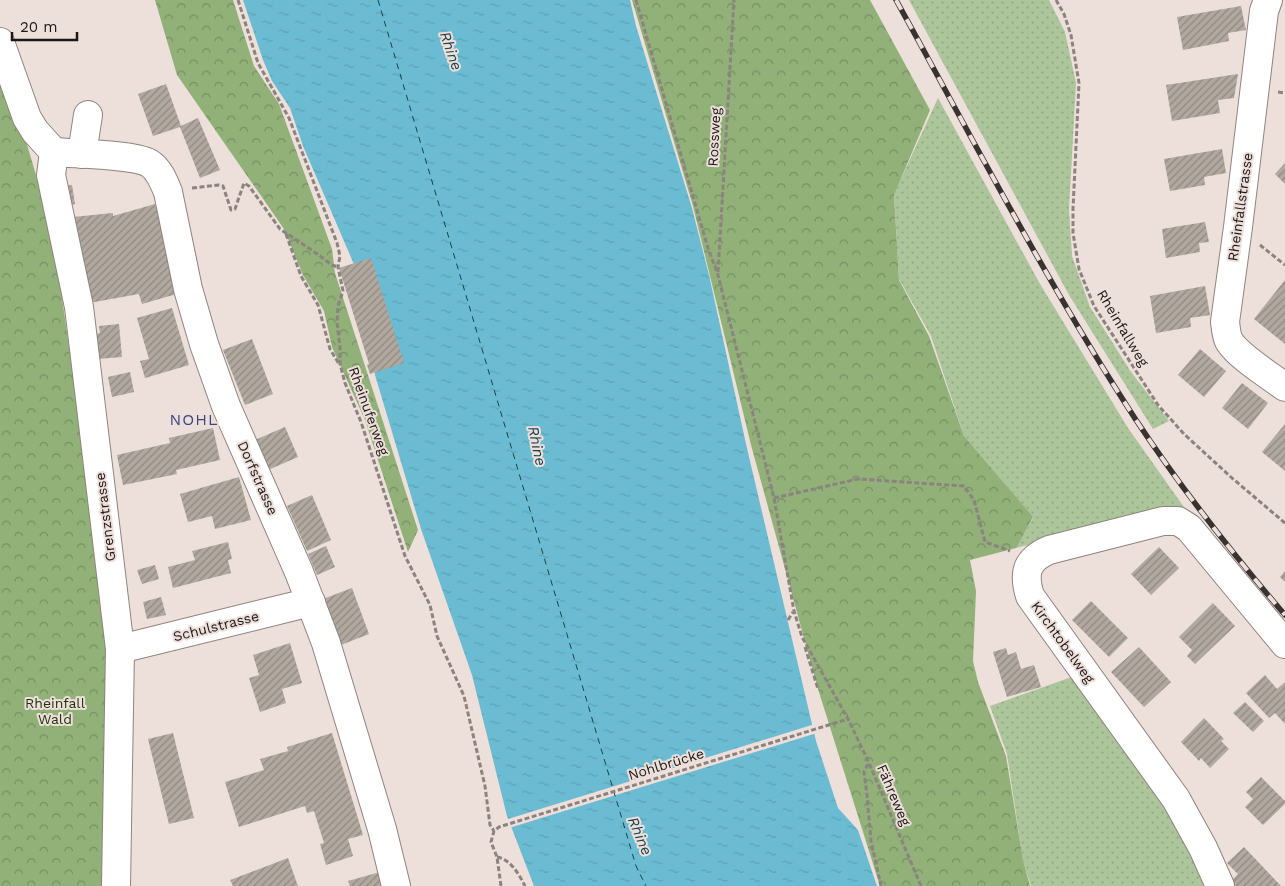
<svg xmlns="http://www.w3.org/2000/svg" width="1285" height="886" font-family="'Work Sans',sans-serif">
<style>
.grass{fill:url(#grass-dots)}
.forest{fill:url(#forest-crowns)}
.water{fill:url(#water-ripples)}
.pier{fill:#eddfda}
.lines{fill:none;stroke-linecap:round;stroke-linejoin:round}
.ferry{stroke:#1a404a;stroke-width:1;stroke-dasharray:6 5;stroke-linecap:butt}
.building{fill:url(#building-hatch)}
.minor-casing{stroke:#90837e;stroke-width:30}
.path{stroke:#8c827f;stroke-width:3;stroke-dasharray:5 2.5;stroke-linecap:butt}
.minor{stroke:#fff;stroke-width:28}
.rail-casing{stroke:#383230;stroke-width:5.5}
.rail{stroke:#eddfda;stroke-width:4;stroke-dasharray:11;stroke-linecap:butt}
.labels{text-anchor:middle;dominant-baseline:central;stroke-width:4;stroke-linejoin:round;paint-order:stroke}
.street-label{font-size:14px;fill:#1d1816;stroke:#eddfda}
.park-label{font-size:14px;fill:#1d3208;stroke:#eddfda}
.water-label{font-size:15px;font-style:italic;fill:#1a404a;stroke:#eddfda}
.quarter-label{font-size:16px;letter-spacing:1px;fill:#3f4581;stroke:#eddfda}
</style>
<defs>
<pattern id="grass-dots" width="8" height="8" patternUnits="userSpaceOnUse" patternTransform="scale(1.25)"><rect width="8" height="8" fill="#acc59a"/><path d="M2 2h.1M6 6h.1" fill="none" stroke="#94a884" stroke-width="1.8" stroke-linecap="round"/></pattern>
<pattern id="forest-crowns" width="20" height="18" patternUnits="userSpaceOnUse" patternTransform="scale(1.25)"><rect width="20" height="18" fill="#91b179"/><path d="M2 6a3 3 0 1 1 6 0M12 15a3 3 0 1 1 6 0" fill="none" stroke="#768f62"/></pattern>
<pattern id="water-ripples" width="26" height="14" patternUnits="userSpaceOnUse" patternTransform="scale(1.25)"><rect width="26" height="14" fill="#6bbcd3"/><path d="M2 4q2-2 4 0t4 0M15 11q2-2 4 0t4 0" fill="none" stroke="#5ca1b4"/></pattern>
<pattern id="building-hatch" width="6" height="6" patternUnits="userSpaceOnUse" patternTransform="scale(1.25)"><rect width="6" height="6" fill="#b1a99f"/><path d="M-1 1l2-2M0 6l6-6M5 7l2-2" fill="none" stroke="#8f8981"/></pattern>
</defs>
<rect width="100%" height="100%" fill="#eddfda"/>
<g class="grass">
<polygon points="909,0 1049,0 1065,32 1076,83 1069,209 1072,256 1090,307 1131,372 1169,421 1153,429 1069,295"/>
<polygon points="938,98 1040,284 1128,428 1186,510 1015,548 1033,518 964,436 931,336 899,279 894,194"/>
<polygon points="1080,674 1171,801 1215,886 1031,886 1023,861 1007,754 990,706"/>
</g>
<g class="forest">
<polygon points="155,0 233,0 254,66 279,104 332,249 335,273 418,530 408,552 365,420 332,347 324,311 303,275 284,229 177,75"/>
<polygon points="632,0 870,0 930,110 894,195 899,280 929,336 964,436 1033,517 1016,548 970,560 976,591 973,661 978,682 1006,756 1023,860 1030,886 880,886 818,689 751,445 693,206"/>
<polygon points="0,70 26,141 53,233 105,604 113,738 109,886 0,886"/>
</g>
<polygon class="water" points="243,0 630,0 636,26 692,208 709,275 746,444 816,741 838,808 858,830 877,886 534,886 507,816 472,675 421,529 375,375 368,310 353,262 303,146 290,108 272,81 263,60"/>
<polygon class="pier" points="815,724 817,733 509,828 505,820"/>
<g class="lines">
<polyline class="ferry" points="378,0 636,866 646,886"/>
</g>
<g class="building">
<polygon points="1241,6 1246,30 1228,33 1229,41 1183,50 1177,17"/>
<polygon points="1238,74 1234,98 1218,100 1220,113 1172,121 1166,85"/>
<polygon points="166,84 181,126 198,118 220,170 200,178 180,127 153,136 138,94"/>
<polygon points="1222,149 1226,173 1204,177 1205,185 1170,191 1164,159"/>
<polygon points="1285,163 1285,184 1275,174"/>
<polygon points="72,185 75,204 65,206 63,186"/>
<polygon points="155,204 180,293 142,304 139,294 89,303 86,271 78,272 73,217 113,213 113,216"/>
<polygon points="1205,222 1209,242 1199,243 1200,252 1166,258 1162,229"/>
<polygon points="371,258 404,363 370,374 367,365 369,364 339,268"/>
<polygon points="1285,280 1285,344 1254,319"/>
<polygon points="1205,286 1210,315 1190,318 1191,327 1156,333 1150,296"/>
<polygon points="172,308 189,365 145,378 140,361 149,359 137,318"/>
<polygon points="119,324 122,357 98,359 95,334 100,333 99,326"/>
<polygon points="252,339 273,394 245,405 223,350"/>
<polygon points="1200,349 1226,371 1204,397 1178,375"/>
<polygon points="130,372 134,392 112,397 108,377"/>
<polygon points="1242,383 1268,403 1248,429 1222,408"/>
<polygon points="1285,424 1285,471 1262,452"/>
<polygon points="285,427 298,457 268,470 255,440"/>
<polygon points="213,428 220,460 176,470 177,474 123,485 117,455 170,443 169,438"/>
<polygon points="239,477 251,520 215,529 212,516 188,522 180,494"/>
<polygon points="312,495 331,540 307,551 287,506"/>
<polygon points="228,542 232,559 228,560 231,573 173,588 168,567 195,560 192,551"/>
<polygon points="326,546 335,567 317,575 308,554"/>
<polygon points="1159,547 1179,568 1151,595 1131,574"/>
<polygon points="155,565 159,579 142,584 137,570"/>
<polygon points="1285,571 1285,582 1280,577"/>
<polygon points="352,588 369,634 341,645 323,599"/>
<polygon points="161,597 166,615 147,619 143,602"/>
<polygon points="1091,601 1128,638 1109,657 1072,620"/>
<polygon points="1213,603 1235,626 1195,664 1187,656 1192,650 1179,637"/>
<polygon points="290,643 302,683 282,689 286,703 260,712 249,678 259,675 253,655"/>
<polygon points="1139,647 1171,682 1144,707 1111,672"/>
<polygon points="1006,648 1008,655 1016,652 1021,669 1034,665 1041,687 1007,697 993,652"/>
<polygon points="1265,675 1277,689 1285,682 1285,724 1275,713 1269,718 1246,693"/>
<polygon points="1245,702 1264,721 1253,732 1233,713"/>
<polygon points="1204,718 1224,739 1221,741 1229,749 1210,768 1201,758 1199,761 1181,742"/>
<polygon points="173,733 194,818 169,824 148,739"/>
<polygon points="332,733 363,835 348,839 353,856 326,865 320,844 324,843 314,811 307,813 305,806 239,827 225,782 264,770 260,759 288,751 287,747"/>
<polygon points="1261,777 1285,801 1285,804 1263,825 1245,807 1253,799 1246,792"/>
<polygon points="1244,847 1281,886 1232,886 1229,883 1238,874 1227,863"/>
<polygon points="288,858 298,886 233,886 230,880"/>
<polygon points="380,872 384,886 350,886 348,881"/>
</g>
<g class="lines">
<g class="minor-casing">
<g id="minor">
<path d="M1268 0 1264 11 1238 227 1225 322C1226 328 1226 335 1229 341 1238 356 1270 376 1285 387"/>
<polyline points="0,42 27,118 35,131 54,152"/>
<path d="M54 152C75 154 132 154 149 163 159 169 164 182 168 192L188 289 204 344 226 406 299 572 326 643 382 829 396 886"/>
<polyline points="54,152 51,175 79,307 120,649 116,886"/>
<polyline points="82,154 88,115"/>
<polyline points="120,649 311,602"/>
<path d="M1220 886 1203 848 1176 799 1030 596C1023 573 1026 560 1049 550L1163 521H1178L1189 528 1285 644"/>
</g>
</g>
<g class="path">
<polyline points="238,0 258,63 289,118 337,243 340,256 338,267 343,291 338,306 337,322 340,347 340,364 345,383 361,422 405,556 430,605 437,636 464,696 485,786 490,825 494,831"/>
<polyline points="636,0 708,248 718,275 774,498 794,611 802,637 848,719 869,763 921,886"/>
<polyline points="1056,0 1064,14 1071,35 1079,83 1073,209 1073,233 1079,269 1094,306 1158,405 1184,434 1232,478 1285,523"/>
<polyline points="1278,92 1285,93"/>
<polyline points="192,188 218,185 223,186 231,210 235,209 244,183 249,186 280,229 316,253 332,265 338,267"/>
<polyline points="286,234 301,276 318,305 330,349 339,364"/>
<polyline points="1260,245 1285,265"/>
<polyline points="718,272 734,0"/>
<polyline points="774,498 858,479 964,486 974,500 985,542 1010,551"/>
<polyline points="788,620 793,612"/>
<polyline points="805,647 818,689"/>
<polyline points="868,764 864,772 867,795 871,841 881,886"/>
<path d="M497 857C510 859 519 874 525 886"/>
<polyline points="501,886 497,857 491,842 494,831 499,827 848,719"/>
</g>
<use href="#minor" class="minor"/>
<g class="rail-casing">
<path id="rail" d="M896 0C974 141 1048 285 1136 420 1181 488 1232 553 1285 615"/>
</g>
<use href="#rail" class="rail"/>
</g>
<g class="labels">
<g class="street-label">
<text transform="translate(714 137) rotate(-87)">Rossweg</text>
<text transform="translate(1240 207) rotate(-82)">Rheinfallstrasse</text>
<text transform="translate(1123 328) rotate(59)">Rheinfallweg</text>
<text transform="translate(369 411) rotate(70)">Rheinuferweg</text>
<text transform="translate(258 478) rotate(66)">Dorfstrasse</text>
<text transform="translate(105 517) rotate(-97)">Grenzstrasse</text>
<text transform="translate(216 626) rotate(-14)">Schulstrasse</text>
<text transform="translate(1063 642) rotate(54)">Kirchtobelweg</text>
<text transform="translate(666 764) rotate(-17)">Nohlbrücke</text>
<text transform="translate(894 795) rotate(67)">Fähreweg</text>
</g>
<g class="park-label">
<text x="55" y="703">Rheinfall<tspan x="55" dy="16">Wald</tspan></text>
</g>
<g class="water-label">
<text transform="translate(451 51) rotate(71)">Rhine</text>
<text transform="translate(537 446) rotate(78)">Rhine</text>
<text transform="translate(640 836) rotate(67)">Rhine</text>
</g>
<g class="quarter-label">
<text x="194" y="419">NOHL</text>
</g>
</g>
<path d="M12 32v8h65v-8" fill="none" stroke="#1d1816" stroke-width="2.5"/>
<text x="20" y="32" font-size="15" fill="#1d1816" stroke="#eddfda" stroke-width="4" paint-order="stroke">20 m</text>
</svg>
